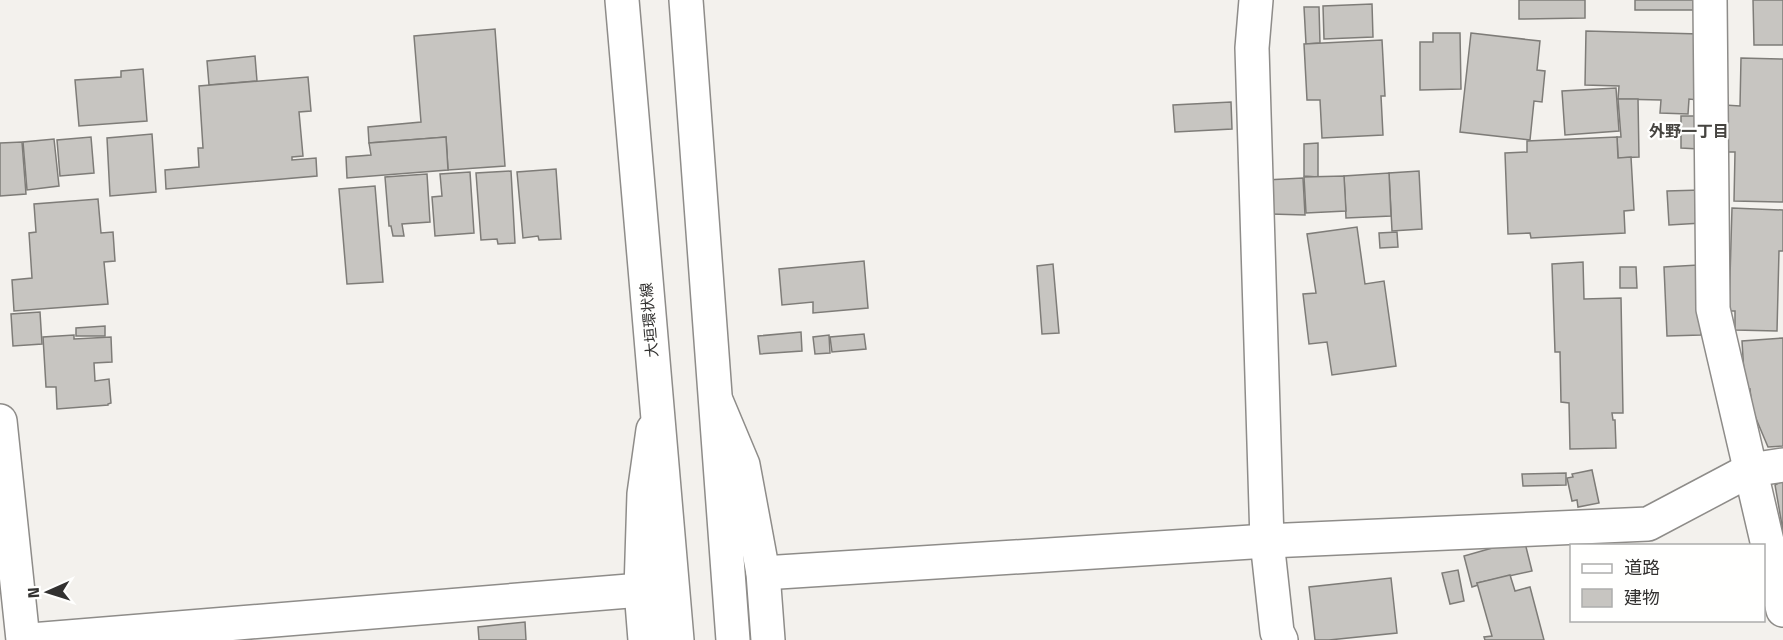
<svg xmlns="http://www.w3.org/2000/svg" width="1783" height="640" font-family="'Titillium Web','Noto Sans JP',sans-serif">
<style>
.building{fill:#c7c5c1;stroke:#7e7c78;stroke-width:1.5}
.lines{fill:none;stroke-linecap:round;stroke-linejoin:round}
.street-casing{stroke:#8e8c89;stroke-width:36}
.primary-casing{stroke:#8e8c89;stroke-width:36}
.street{stroke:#fff;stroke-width:33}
.primary{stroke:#fff;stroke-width:33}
.labels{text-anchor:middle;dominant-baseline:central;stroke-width:4.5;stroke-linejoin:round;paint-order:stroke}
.street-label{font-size:15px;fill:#323130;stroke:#fffffe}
.neighbourhood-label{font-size:16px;font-weight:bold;fill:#464440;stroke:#fffffe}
</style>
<rect width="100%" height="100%" fill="#f3f1ed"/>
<g class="building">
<polygon points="1519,0 1585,0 1585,18 1519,19"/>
<polygon points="1635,0 1698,0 1699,10 1635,10"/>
<polygon points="1753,0 1783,0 1783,45 1754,45"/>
<polygon points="1372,4 1373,37 1324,39 1323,6"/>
<polygon points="1304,7 1319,7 1320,43 1306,44"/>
<polygon points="495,29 505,166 448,170 446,137 369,143 368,127 421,122 414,36"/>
<polygon points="1586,31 1700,34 1698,100 1689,99 1688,114 1660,113 1661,100 1618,99 1619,86 1585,85"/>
<polygon points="1433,33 1460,33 1461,89 1420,90 1420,42 1433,42"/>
<polygon points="1471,33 1540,41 1537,70 1545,71 1542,102 1534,101 1530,140 1460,132"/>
<polygon points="1382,40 1385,96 1381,96 1383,135 1322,138 1320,100 1307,100 1304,44"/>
<polygon points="255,56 257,81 209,85 207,61"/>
<polygon points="1741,58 1783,59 1783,202 1734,201 1735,152 1724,152 1725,105 1740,106"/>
<polygon points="143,69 147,121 79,126 75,80 121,77 121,71"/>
<polygon points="308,77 311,111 299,112 303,156 292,157 292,160 316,158 317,176 166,189 165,170 199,167 198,148 203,148 199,86"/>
<polygon points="1616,88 1619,131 1565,135 1562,91"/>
<polygon points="1618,99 1638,99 1639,157 1618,158 1617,137 1621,137"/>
<polygon points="1231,102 1232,129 1175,132 1173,105"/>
<polygon points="1681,116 1699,116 1699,149 1681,148"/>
<polygon points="152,134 156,192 110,196 107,138"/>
<polygon points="91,137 94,173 60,176 57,140"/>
<polygon points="446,137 448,170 347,178 346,157 371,155 369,143"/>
<polygon points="1617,137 1618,158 1631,157 1634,210 1624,211 1625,233 1531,238 1530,233 1508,234 1505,153 1527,152 1527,141"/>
<polygon points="54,139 59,186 27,190 23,142"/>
<polygon points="22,142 26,194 0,196 0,143"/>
<polygon points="1318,143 1318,177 1304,176 1304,144"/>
<polygon points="556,169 561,239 539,240 538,236 523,238 517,172"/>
<polygon points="511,171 515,243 498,244 497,239 481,240 476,173"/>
<polygon points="1419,171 1422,229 1392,231 1389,173"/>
<polygon points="470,172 474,233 435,236 432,197 442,196 440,174"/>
<polygon points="1389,173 1391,216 1346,218 1344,176"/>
<polygon points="427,174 430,222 402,224 404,236 393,236 391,226 389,226 385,177"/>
<polygon points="1344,176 1346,211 1306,213 1304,177"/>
<polygon points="1303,178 1305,215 1266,214 1264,180"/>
<polygon points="375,186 383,282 347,284 339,189"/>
<polygon points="1701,190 1702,223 1669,225 1667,191"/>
<polygon points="98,199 101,233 113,232 115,261 104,262 108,304 14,311 12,280 32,278 29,233 36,232 34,204"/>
<polygon points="1732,208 1783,210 1783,251 1779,251 1777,331 1735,330 1735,311 1729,311"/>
<polygon points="1357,227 1365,284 1384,281 1396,366 1332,375 1327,342 1309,344 1303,294 1316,293 1307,234"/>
<polygon points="1397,232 1398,247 1380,248 1379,233"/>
<polygon points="864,261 868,308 813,313 813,302 782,305 779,269"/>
<polygon points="1583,262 1584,299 1621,298 1623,413 1612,413 1613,420 1615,420 1616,448 1570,449 1569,403 1561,402 1560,352 1555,352 1552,264"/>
<polygon points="1053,264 1059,333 1042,334 1037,266"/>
<polygon points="1698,265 1701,335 1667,336 1664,267"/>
<polygon points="1620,267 1636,267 1637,288 1620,288"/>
<polygon points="40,312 42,344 13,346 11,314"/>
<polygon points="105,326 105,336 76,336 76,328"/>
<polygon points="801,332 802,351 760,354 758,336"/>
<polygon points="864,334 866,349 832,352 830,337"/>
<polygon points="74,335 74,339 111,337 112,362 94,363 95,381 109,379 111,403 108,404 108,405 57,409 56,387 46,387 43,337"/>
<polygon points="829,335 830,353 815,354 813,337"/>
<polygon points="1783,338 1783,446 1768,447 1752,409 1750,389 1745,390 1742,341"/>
<polygon points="1592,470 1599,503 1578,507 1577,500 1572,501 1567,478 1573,477 1572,474"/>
<polygon points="1566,473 1566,485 1523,486 1522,474"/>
<polygon points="1783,481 1783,531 1775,485"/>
<polygon points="1524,539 1532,571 1477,583 1478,585 1472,587 1464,556"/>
<polygon points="1458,570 1464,601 1450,604 1442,573"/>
<polygon points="1510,575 1515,591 1530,587 1544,640 1485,640 1484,637 1492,636 1477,583"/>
<polygon points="1391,578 1397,633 1329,640 1315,640 1309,587"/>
<polygon points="525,622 526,640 479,640 478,627"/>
</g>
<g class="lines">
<g class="street-casing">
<g id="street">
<polyline points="1256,0 1252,48 1267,541 1277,632 1281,640"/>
<polyline points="1710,0 1713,309 1783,610"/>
<polyline points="717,403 743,465 763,573 768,640"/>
<polyline points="0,421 23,640"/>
<polyline points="763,573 1267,541 1648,524 1750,470 1783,465"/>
<polyline points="31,640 641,590"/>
<polyline points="645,640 641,590 644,494 653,430"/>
</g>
</g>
<g class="primary-casing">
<g id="primary">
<polyline points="622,0 677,640"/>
<polyline points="686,0 733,640"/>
</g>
</g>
<use href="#street" class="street"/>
<use href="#primary" class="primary"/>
</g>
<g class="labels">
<g class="street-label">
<text transform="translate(649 320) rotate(-95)">大垣環状線</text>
</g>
<g class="neighbourhood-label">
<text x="1689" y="131">外野一丁目</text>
</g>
</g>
<rect x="1570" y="544" width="195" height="78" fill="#fffffe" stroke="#adadac" stroke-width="1.5"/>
<rect x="1582" y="564" width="30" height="9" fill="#ffffff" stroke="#adadac" stroke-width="1.5"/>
<text x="1624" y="574" font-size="18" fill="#323130">道路</text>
<rect x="1582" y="589" width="30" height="18" fill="#c7c5c1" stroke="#adadac" stroke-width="1.5"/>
<text x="1624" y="604" font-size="18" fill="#323130">建物</text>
<g transform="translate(48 592) rotate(267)" stroke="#fffffe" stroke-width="4.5" paint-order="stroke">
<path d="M0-4.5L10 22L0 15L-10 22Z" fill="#323130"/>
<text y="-9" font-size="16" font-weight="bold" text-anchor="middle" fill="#323130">N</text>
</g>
</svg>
